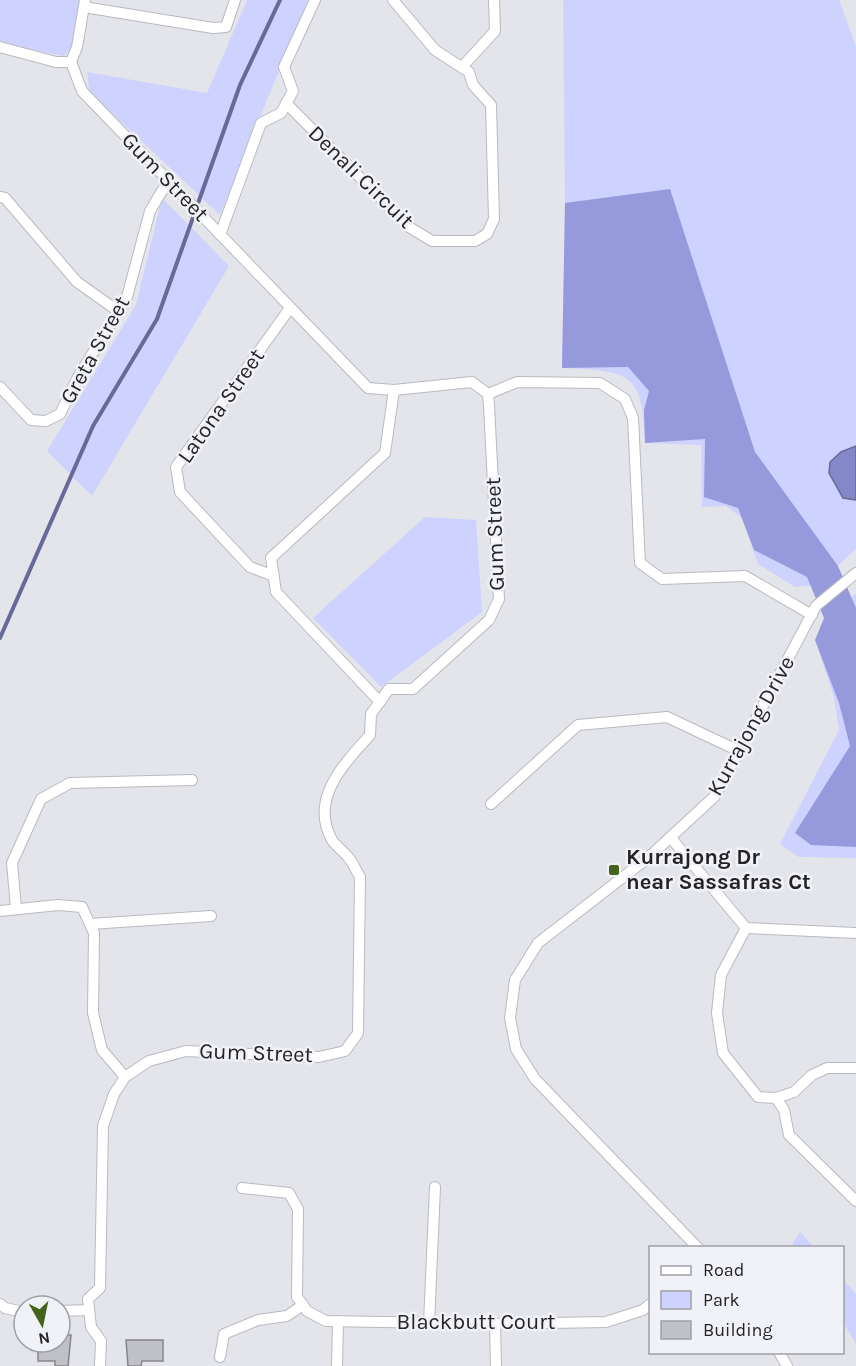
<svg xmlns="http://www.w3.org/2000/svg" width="856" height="1366" font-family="Karla,sans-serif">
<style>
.green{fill:#ced2fe}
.forest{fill:#969adc}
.water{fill:#8488c9;stroke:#676a98;stroke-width:1.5}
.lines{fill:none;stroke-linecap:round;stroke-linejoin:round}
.stream{stroke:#676a98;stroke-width:4}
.building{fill:#c0c1c7;stroke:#85858b;stroke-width:1.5}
.street-casing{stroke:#b9bac0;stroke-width:12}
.street{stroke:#fff;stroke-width:10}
.poi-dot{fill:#43641a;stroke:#f1f2f8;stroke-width:2}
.labels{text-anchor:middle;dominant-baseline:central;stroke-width:5;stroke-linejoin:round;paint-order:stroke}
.street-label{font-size:22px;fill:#242426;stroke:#f1f2f8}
.poi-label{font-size:22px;font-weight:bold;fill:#242426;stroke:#f1f2f8;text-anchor:start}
</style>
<rect width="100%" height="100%" fill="#e4e5eb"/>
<g class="green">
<polygon points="0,0 85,0 73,47 63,56 0,43"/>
<polygon points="247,0 308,0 220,215 99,101 89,89 87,72 207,93"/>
<path d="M563 0H839L856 46V549L817 585 795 587 758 564 742 518 726 506 702 507 701 445 645 443C643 372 630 371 562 368L565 203Z"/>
<polygon points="162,198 229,266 92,496 47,451 136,305"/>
<polygon points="425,517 476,520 482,612 381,687 313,618"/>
<polygon points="856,593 856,858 799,857 780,844 839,730 834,697 815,640 833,615"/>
<polygon points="800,1232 814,1247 795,1247 792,1244"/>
<polygon points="843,1279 856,1294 856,1344 843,1322"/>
</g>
<polygon class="forest" points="670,189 755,452 838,566 856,608 856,847 811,845 795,833 850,746 839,703 815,640 824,618 807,577 754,550 738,508 704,497 705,439 645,443 644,410 649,391 628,367 562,368 565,203"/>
<polygon class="water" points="856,446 856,500 843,498 829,473 830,462 841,452"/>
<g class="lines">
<polyline class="stream" points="0,638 93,426 157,319 240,85 280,0"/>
</g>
<g class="building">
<polygon points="60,1335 71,1335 68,1366 55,1366 55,1361 38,1361 38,1342 60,1342"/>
<polygon points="126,1340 163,1340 163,1361 142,1361 141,1366 128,1366"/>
</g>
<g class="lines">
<g class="street-casing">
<g id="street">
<polyline points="84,7 213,28 226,27 235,0"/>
<path d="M0 47 56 62H71L82 91 368 388 394 390 472 382 488 394 489 406 499 599 489 620 413 689H389L371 714 370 735C344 764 309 799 332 840 336 846 343 851 348 857 353 863 356 870 360 877L358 1033 345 1051 319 1057 186 1051 149 1061 125 1077 114 1094 103 1126 100 1288 88 1299 91 1327 101 1341 100 1366"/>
<polyline points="71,62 77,47 85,0"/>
<polyline points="462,67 495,31 494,0"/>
<polyline points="286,103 409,227 432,241 475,241 487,234 494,219 491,105 473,85 469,72 435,50 393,0"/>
<polyline points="0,197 5,198 77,282 118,311"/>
<polyline points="220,235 261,123 281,113 293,91 284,67 315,0"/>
<polyline points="0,387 31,420 46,421 60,414 78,377 127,297 150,211 168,181"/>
<polyline points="488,394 517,382 600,383 625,399 633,418 640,563 662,579 745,576 812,615"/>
<polyline points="274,576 250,567 180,492 176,467 290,308"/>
<polyline points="380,702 276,592 271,558 385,453 394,390"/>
<polyline points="491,804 578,725 667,717 739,751"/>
<polyline points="671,838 746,928 856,933"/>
<polyline points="16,908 12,863 41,799 70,783 192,780"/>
<polyline points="0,911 58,905 82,907 94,933 93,1013 102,1050 125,1077"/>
<polyline points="90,924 211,916"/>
<polyline points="746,928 721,975 717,1013 723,1053 758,1097 776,1098 784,1110 789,1135 856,1201"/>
<polyline points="776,1098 794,1092 812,1075 827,1068 856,1068"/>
<polyline points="242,1188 289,1193 298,1209 297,1297 303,1305"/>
<polyline points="698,1248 535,1079 516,1049 510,1018 515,980 538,943 649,857 715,796 816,606 856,573"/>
<polyline points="0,1304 5,1308 24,1312"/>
<polyline points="60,1311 89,1310"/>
<polyline points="429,1323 435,1187"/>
<polyline points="495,1324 496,1366"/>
<polyline points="779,1352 787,1366"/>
<polyline points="220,1357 224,1334 258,1320 287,1316 303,1305 307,1311 326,1321 495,1324 606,1322 643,1310 650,1304"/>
<polyline points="337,1366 338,1321"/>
</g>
</g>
<use href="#street" class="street"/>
</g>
<rect class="poi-dot" x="608" y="864" width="12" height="12" rx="3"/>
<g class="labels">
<g class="street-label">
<text transform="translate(165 177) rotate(46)">Gum Street</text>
<text transform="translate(361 177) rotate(44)">Denali Circuit</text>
<text transform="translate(95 350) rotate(-61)">Greta Street</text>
<text transform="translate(221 406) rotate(-55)">Latona Street</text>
<text transform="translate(495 534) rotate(-92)">Gum Street</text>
<text transform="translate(751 726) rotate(-61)">Kurrajong Drive</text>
<text transform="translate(256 1053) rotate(2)">Gum Street</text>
<text x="476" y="1322">Blackbutt Court</text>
</g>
<g class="poi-label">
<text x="626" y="857">Kurrajong Dr<tspan x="626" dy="25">near Sassafras Ct</tspan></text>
</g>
</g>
<rect x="649" y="1246" width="195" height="108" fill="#f1f2f8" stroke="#9fa0a4" stroke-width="1.5"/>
<rect x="661" y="1266" width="30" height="9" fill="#ffffff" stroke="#9fa0a4" stroke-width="1.5"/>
<text x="703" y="1276" font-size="18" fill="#242426">Road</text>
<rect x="661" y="1291" width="30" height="18" fill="#ced2fe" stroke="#9fa0a4" stroke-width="1.5"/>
<text x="703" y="1306" font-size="18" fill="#242426">Park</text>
<rect x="661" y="1321" width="30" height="18" fill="#c0c1c7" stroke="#9fa0a4" stroke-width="1.5"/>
<text x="703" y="1336" font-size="18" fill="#242426">Building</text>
<g transform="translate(42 1324) rotate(171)"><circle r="28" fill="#f1f2f8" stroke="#9fa0a4" stroke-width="1.5"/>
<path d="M0-4.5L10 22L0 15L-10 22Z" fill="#43641a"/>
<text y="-9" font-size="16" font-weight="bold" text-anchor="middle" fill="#242426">N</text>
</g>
</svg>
